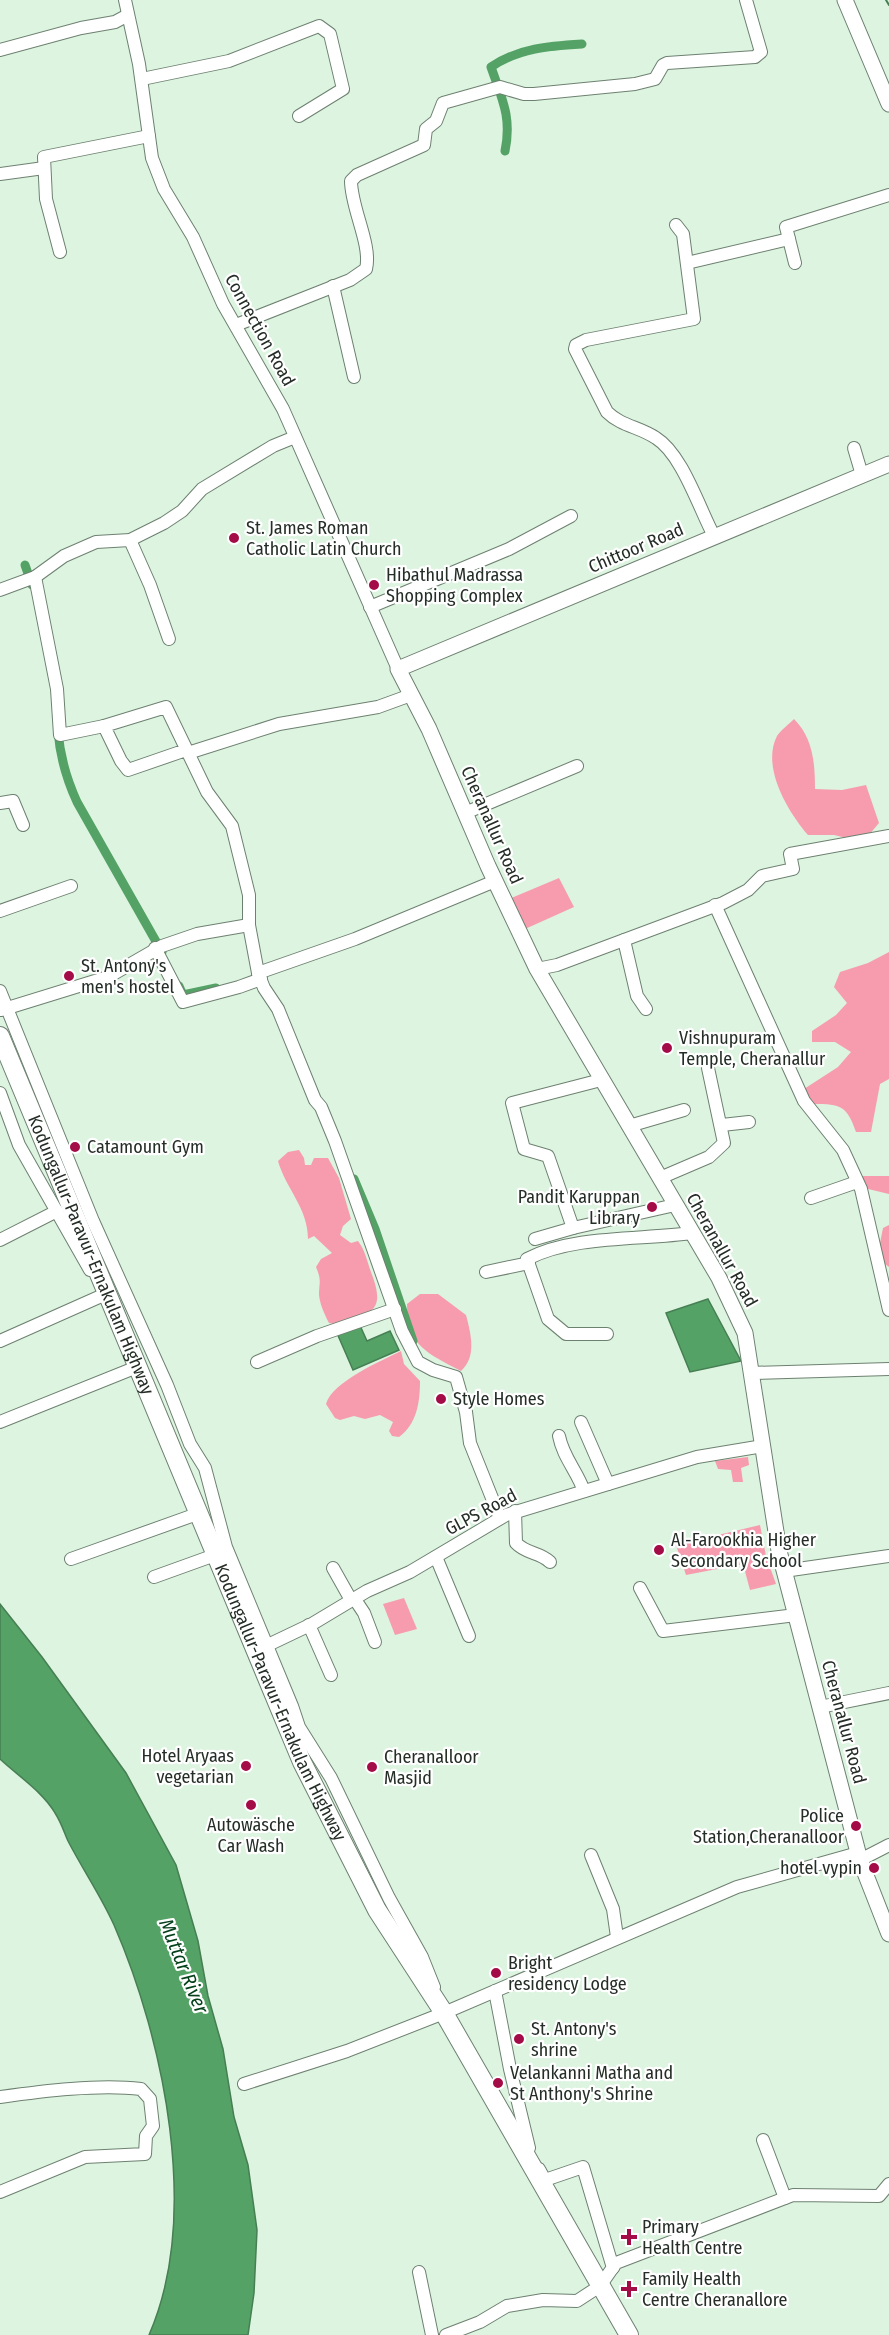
<svg xmlns="http://www.w3.org/2000/svg" width="889" height="2335" font-family="'Fira Sans Condensed',sans-serif">
<style>
.green{fill:#f79cae}
.water{fill:#54a266;stroke:#467f53;stroke-width:1.5}
.lines{fill:none;stroke-linecap:round;stroke-linejoin:round}
.stream{stroke:#467f53;stroke-width:2}
.canal{stroke:#54a266;stroke-width:9}
.minor-casing{stroke:#6d8170;stroke-width:14}
.major-casing{stroke:#6d8170;stroke-width:17}
.highway-casing{stroke:#6d8170;stroke-width:20}
.minor{stroke:#fff;stroke-width:12}
.major{stroke:#fff;stroke-width:15}
.highway{stroke:#fff;stroke-width:18}
.poi-dot{fill:#a40c47;stroke:#fff;stroke-width:2}
.labels{text-anchor:middle;dominant-baseline:central;stroke-width:4.5;stroke-linejoin:round;paint-order:stroke}
.street-label{font-size:18px;fill:#242d26;stroke:#fff}
.poi-label{font-size:18px;fill:#242d26;stroke:#fff;text-anchor:start}
.water-label{font-size:20px;font-style:italic;fill:#05421b;stroke:#fff}
</style>
<rect width="100%" height="100%" fill="#ddf4e0"/>
<g class="green">
<path d="M794 719C813 738 815 763 815 789L842 790 866 785 879 823 863 842 834 835H808C788 812 761 767 777 736 781 730 789 724 794 719Z"/>
<polygon points="559,878 574,907 525,929 509,899"/>
<path d="M889 952V1079L880 1084 871 1132H856C847 1106 841 1104 814 1104L804 1089 838 1067 851 1052 835 1042H812V1031L836 1015 847 1003 834 987 840 972 868 963Z"/>
<path d="M299 1150 304 1158 305 1165H311L314 1158H328L339 1178 351 1219 343 1226 340 1235 351 1243 358 1241C365 1250 367 1261 371 1272 387 1313 371 1314 334 1324L329 1323C325 1315 320 1305 319 1295 319 1282 322 1281 316 1267L321 1259 332 1253 314 1236 308 1239C308 1208 286 1189 278 1161L288 1152Z"/>
<polygon points="855,1176 889,1176 889,1194 864,1188"/>
<polygon points="889,1225 889,1267 877,1258 883,1228"/>
<path d="M420 1294H438L466 1315C471 1334 477 1357 461 1371 427 1353 407 1346 407 1304Z"/>
<path d="M401 1351 404 1364 420 1381C420 1402 417 1424 399 1437L392 1436 389 1431 393 1422 380 1415 365 1419 354 1416 340 1420 335 1418 326 1404C332 1382 381 1361 401 1351Z"/>
<polygon points="748,1457 749,1465 741,1468 743,1482 733,1482 731,1470 718,1469 715,1461"/>
<polygon points="760,1525 766,1556 776,1584 750,1590 743,1564 686,1575 676,1545"/>
<polygon points="404,1598 417,1629 395,1635 383,1604"/>
</g>
<g class="water">
<polygon points="708,1299 741,1361 690,1372 666,1313"/>
<polygon points="358,1321 367,1341 390,1331 399,1350 353,1370 336,1331"/>
<path d="M0 1604 42 1657 126 1773 176 1865 198 1941 208 1996 223 2049 234 2117 248 2165 257 2230 254 2293 248 2335H149C201 2216 164 2040 114 1925 101 1896 83 1870 68 1841 64 1832 61 1822 55 1813 43 1792 17 1775 0 1759Z"/>
</g>
<g class="lines">
<polyline class="stream" points="886,0 889,5"/>
<g class="canal">
<path d="M505 151C512 117 502 99 491 67 519 48 549 46 582 44"/>
<polyline points="25,565 32,585"/>
<path d="M58 731C60 757 66 778 77 802L162 952"/>
<polyline points="179,986 183,995 216,988"/>
<polyline points="354,1179 375,1229 413,1341"/>
</g>
<g class="minor-casing">
<g id="minor">
<polyline points="125,0 139,64 152,158 164,189 193,237 223,304 283,409 398,669"/>
<polyline points="0,50 81,28 115,22 128,15"/>
<polyline points="142,79 229,61 319,26 330,34 343,89 299,116"/>
<polyline points="0,174 44,168"/>
<path d="M676 225 683 234 694 319 586 340 576 345 575 349 607 412C621 426 640 427 656 438 682 454 699 508 714 536"/>
<polyline points="60,252 46,199 44,157 149,136"/>
<polyline points="687,263 789,239"/>
<polyline points="795,263 786,227 889,195"/>
<polyline points="333,286 354,377"/>
<path d="M236 325 350 280 366 269C372 245 351 208 351 181L357 175 424 145 426 129 436 121 443 103 500 87 524 94H534L635 84 655 79 663 65 667 63 755 57 761 52 746 0"/>
<polyline points="854,448 862,475"/>
<polyline points="130,540 150,585 169,639"/>
<polyline points="35,577 57,689 60,735 104,726"/>
<polyline points="0,590 35,577 64,556 96,542 130,540 164,523 182,511 202,489 273,446 295,437"/>
<polyline points="370,607 509,549 571,516"/>
<polyline points="186,750 128,770 121,761 104,726 166,707 207,792 232,826 249,895 249,925 258,973 264,988 278,1009 315,1100 321,1107 335,1141 402,1331 418,1362 433,1370 456,1377 466,1412 470,1443 500,1518"/>
<polyline points="188,753 279,724 378,707 411,695"/>
<polyline points="0,803 13,801 23,825"/>
<polyline points="465,813 577,766"/>
<polyline points="715,905 804,1101 843,1150 861,1189 889,1310"/>
<polyline points="0,911 71,886"/>
<polyline points="624,940 637,996 646,1009"/>
<polyline points="155,948 183,1002 239,987 261,979"/>
<polyline points="537,969 557,965 723,903 748,890 762,876 793,869 790,854 889,836"/>
<polyline points="258,973 355,939 495,881"/>
<polyline points="0,991 93,1221 167,1385 190,1444 205,1468 226,1547 292,1706 299,1727 331,1778 389,1898 422,1957 434,1987"/>
<polyline points="1,1010 108,977 162,946 197,934 249,925"/>
<polyline points="601,1080 512,1103 524,1149 548,1156 573,1228 675,1205"/>
<polyline points="0,1093 19,1145 90,1270"/>
<polyline points="722,1125 749,1122"/>
<polyline points="629,1126 684,1110"/>
<polyline points="660,1178 709,1157 724,1143 708,1068"/>
<polyline points="811,1198 857,1182"/>
<polyline points="535,1239 573,1228"/>
<polyline points="0,1240 57,1211"/>
<polyline points="486,1272 529,1263"/>
<path d="M607 1334H566L548 1319 527 1259C573 1235 641 1240 692 1233"/>
<polyline points="0,1341 108,1293"/>
<polyline points="257,1362 317,1336 395,1309"/>
<polyline points="751,1373 889,1369"/>
<polyline points="0,1422 137,1367"/>
<polyline points="581,1422 608,1484"/>
<path d="M559 1436C563 1457 577 1471 584 1491"/>
<path d="M515 1511 516 1543C526 1554 540 1552 550 1562"/>
<polyline points="436,1557 469,1636"/>
<polyline points="71,1559 197,1514"/>
<polyline points="333,1568 351,1600"/>
<polyline points="784,1571 889,1556"/>
<polyline points="154,1577 215,1555"/>
<polyline points="640,1588 663,1631 796,1615"/>
<polyline points="354,1598 364,1613 375,1642"/>
<polyline points="309,1625 331,1675"/>
<polyline points="268,1645 312,1624 367,1591 410,1572 506,1515 697,1457 763,1446"/>
<polyline points="820,1707 889,1693"/>
<polyline points="591,1855 613,1909 617,1937"/>
<polyline points="860,1860 889,1845"/>
<polyline points="495,1991 510,2069 529,2148"/>
<polyline points="244,2084 347,2051 444,2013 737,1887 858,1853"/>
<path d="M0 2097C43 2091 99 2084 141 2089L150 2099 153 2126 146 2136 145 2154 85 2157 0 2192"/>
<polyline points="763,2140 785,2198"/>
<polyline points="539,2169 545,2180 583,2167 613,2268"/>
<polyline points="419,2272 432,2335"/>
<polyline points="446,2335 480,2322 507,2306 543,2300 577,2301 600,2286 616,2263 793,2195 879,2196 889,2184"/>
</g>
</g>
<g class="major-casing">
<g id="major">
<polyline points="845,0 889,104"/>
<polyline points="889,464 398,669 429,729 488,866 537,969 719,1278 745,1333 779,1551 860,1860 889,1934"/>
</g>
</g>
<g class="highway-casing">
<g id="highway">
<path id="s1" d="M0 1036 302 1762 377 1910 444 2013 629 2335"/>
</g>
</g>
<use href="#minor" class="minor"/>
<use href="#major" class="major"/>
<use href="#highway" class="highway"/>
</g>
<g class="poi-dot">
<circle cx="234" cy="538" r="6"/>
<circle cx="374" cy="585" r="6"/>
<circle cx="69" cy="976" r="6"/>
<circle cx="667" cy="1048" r="6"/>
<circle cx="75" cy="1147" r="6"/>
<circle cx="652" cy="1207" r="6"/>
<circle cx="441" cy="1399" r="6"/>
<circle cx="659" cy="1550" r="6"/>
<circle cx="246" cy="1766" r="6"/>
<circle cx="372" cy="1767" r="6"/>
<circle cx="251" cy="1805" r="6"/>
<circle cx="856" cy="1826" r="6"/>
<circle cx="874" cy="1868" r="6"/>
<circle cx="496" cy="1973" r="6"/>
<circle cx="519" cy="2039" r="6"/>
<circle cx="498" cy="2083" r="6"/>
<path d="M626 2228h6v6h6v6h-6v6h-6v-6h-6v-6h6z"/>
<path d="M626 2280h6v6h6v6h-6v6h-6v-6h-6v-6h6z"/>
</g>
<g class="labels">
<g class="street-label">
<text transform="translate(260 330) rotate(61)">Connection Road</text>
<text transform="translate(636 548) rotate(-23)">Chittoor Road</text>
<text transform="translate(492 825) rotate(66)">Cheranallur Road</text>
<text transform="translate(722 1250) rotate(61)">Cheranallur Road</text>
<text stroke="none"><textPath href="#s1" startOffset="237">Kodungallur-Paravur-Ernakulam Highway</textPath></text>
<text transform="translate(481 1512) rotate(-28)">GLPS Road</text>
<text stroke="none"><textPath href="#s1" startOffset="723">Kodungallur-Paravur-Ernakulam Highway</textPath></text>
<text transform="translate(844 1722) rotate(75)">Cheranallur Road</text>
</g>
<g class="poi-label">
<text x="246" y="528">St. James Roman<tspan x="246" dy="21">Catholic Latin Church</tspan></text>
<text x="386" y="575">Hibathul Madrassa<tspan x="386" dy="21">Shopping Complex</tspan></text>
<text x="81" y="966">St. Antony's<tspan x="81" dy="21">men's hostel</tspan></text>
<text x="679" y="1038">Vishnupuram<tspan x="679" dy="21">Temple, Cheranallur</tspan></text>
<text x="87" y="1147">Catamount Gym</text>
<text x="640" y="1197" text-anchor="end">Pandit Karuppan<tspan x="640" dy="21">Library</tspan></text>
<text x="453" y="1399">Style Homes</text>
<text x="671" y="1540">Al-Farookhia Higher<tspan x="671" dy="21">Secondary School</tspan></text>
<text x="234" y="1756" text-anchor="end">Hotel Aryaas<tspan x="234" dy="21">vegetarian</tspan></text>
<text x="384" y="1757">Cheranalloor<tspan x="384" dy="21">Masjid</tspan></text>
<text x="844" y="1816" text-anchor="end">Police<tspan x="844" dy="21">Station,Cheranalloor</tspan></text>
<text x="251" y="1825" text-anchor="middle">Autowäsche<tspan x="251" dy="21">Car Wash</tspan></text>
<text x="862" y="1868" text-anchor="end">hotel vypin</text>
<text x="508" y="1963">Bright<tspan x="508" dy="21">residency Lodge</tspan></text>
<text x="531" y="2029">St. Antony's<tspan x="531" dy="21">shrine</tspan></text>
<text x="510" y="2073">Velankanni Matha and<tspan x="510" dy="21">St Anthony's Shrine</tspan></text>
<text x="642" y="2227">Primary<tspan x="642" dy="21">Health Centre</tspan></text>
<text x="642" y="2279">Family Health<tspan x="642" dy="21">Centre Cheranallore</tspan></text>
</g>
<g class="water-label">
<text transform="translate(184 1966) rotate(68)">Muttar River</text>
</g>
</g>
</svg>
